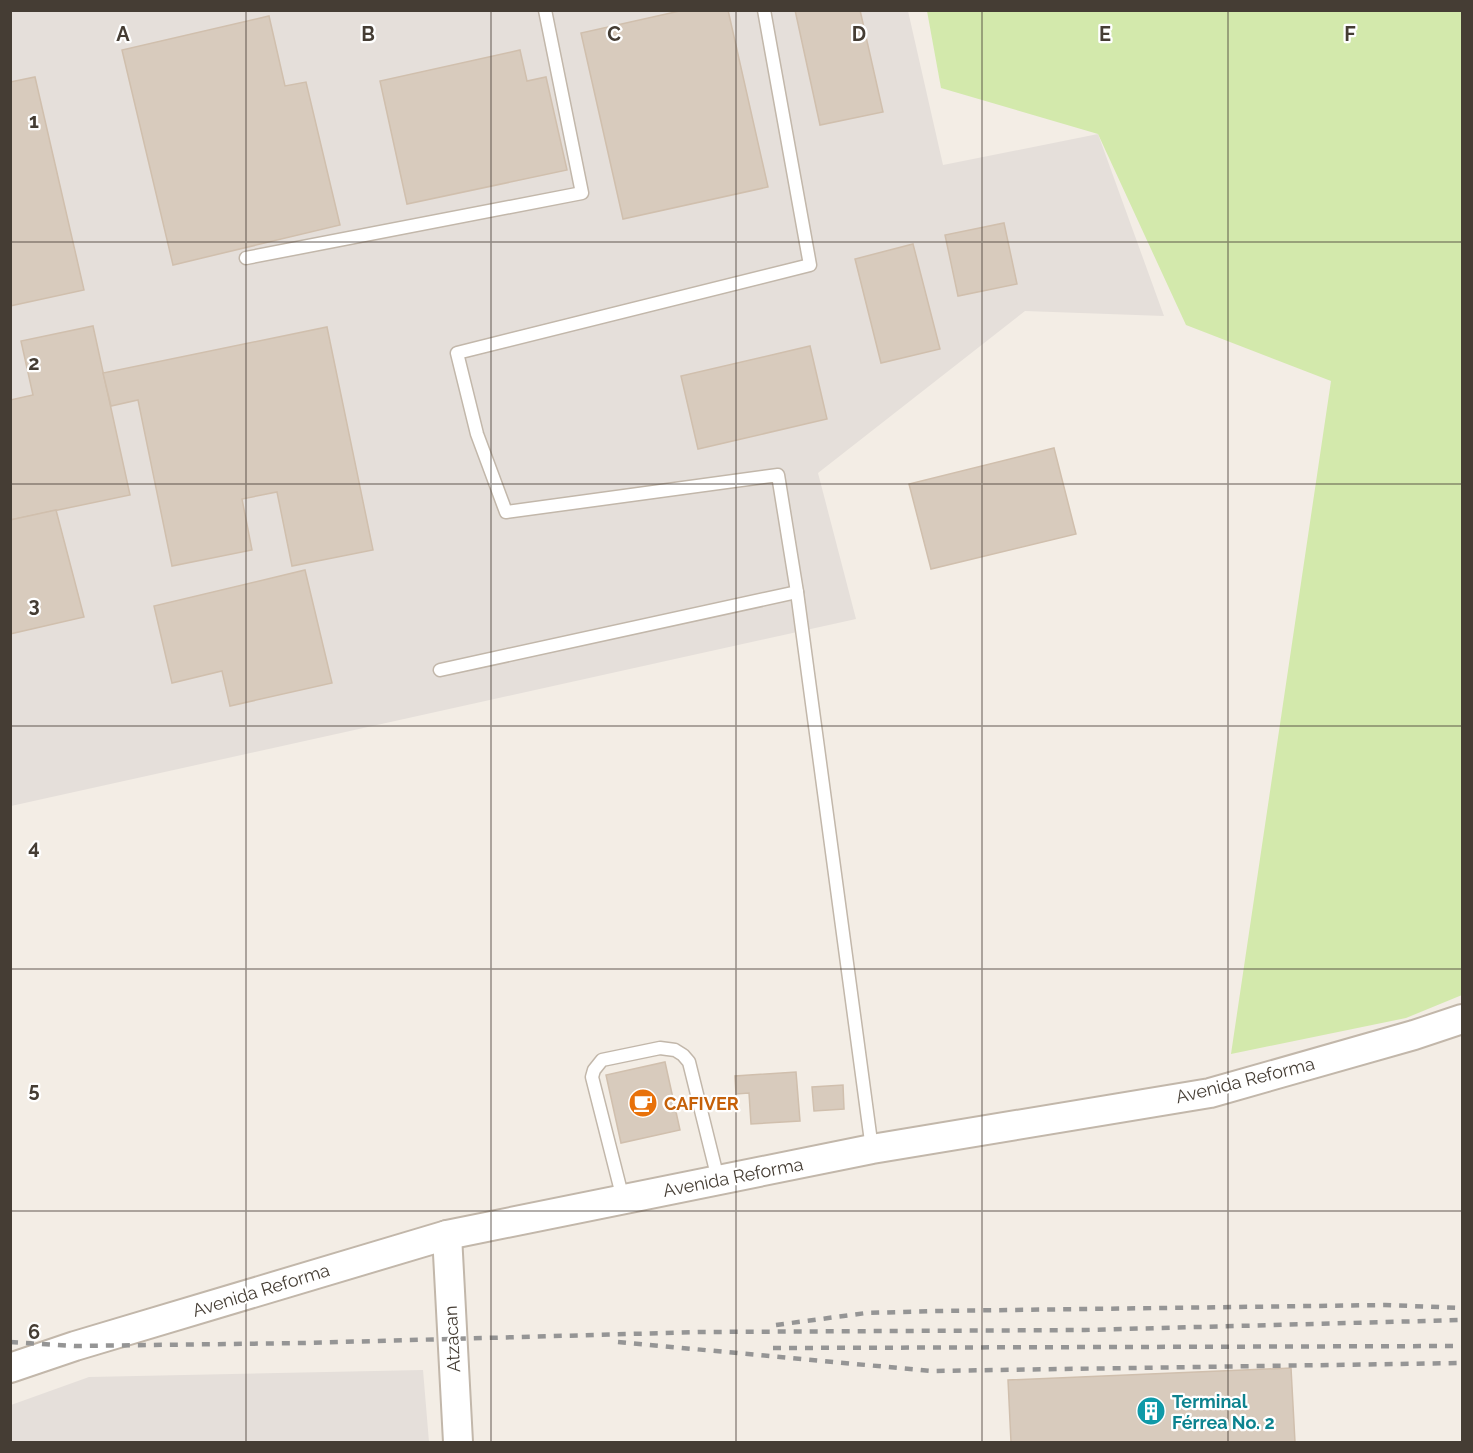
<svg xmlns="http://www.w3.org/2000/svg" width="1473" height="1453" font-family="Raleway,sans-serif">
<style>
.industrial{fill:#e5dfda}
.green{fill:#d3e9ac}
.building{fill:#d8cbbd;stroke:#d0bfad;stroke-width:1.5}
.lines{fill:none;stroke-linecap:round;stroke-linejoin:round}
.service-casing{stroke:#c2b7aa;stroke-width:15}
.tertiary-casing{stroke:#c2b7aa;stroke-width:32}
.service{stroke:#fff;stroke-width:12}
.tertiary{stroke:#fff;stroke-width:28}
.rail{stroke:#959595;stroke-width:4.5;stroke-dasharray:8 8;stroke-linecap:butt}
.grid{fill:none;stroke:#453d34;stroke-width:1.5;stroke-opacity:0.55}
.labels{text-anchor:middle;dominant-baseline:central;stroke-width:4.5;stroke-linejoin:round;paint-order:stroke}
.street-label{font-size:18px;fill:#453d34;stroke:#fff}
.food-label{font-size:18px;font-weight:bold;fill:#c56008;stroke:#fff;text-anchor:start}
.culture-label{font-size:18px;font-weight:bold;fill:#0d838f;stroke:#fff;text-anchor:start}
.grid-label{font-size:20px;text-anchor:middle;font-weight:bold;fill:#453d34;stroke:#fff;stroke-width:4.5;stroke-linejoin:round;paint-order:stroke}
</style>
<rect width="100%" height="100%" fill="#f3ede5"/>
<g class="industrial">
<polygon points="10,11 908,11 943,165 1098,134 1164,316 1025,311 818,473 856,619 11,806"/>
<polygon points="423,1370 429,1442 11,1442 11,1405 89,1377"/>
</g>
<polygon class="green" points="927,11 1462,11 1462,995 1406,1018 1231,1054 1331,381 1186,325 1098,134 941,88"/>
<g class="building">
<polygon points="684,10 728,10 768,187 623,219 581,33"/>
<polygon points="795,10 860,10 883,112 820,125"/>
<polygon points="269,16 285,86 306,82 340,225 173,265 122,50"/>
<polygon points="520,50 527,81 546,77 567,170 407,204 380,81"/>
<polygon points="35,77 84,290 10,306 10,82"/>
<polygon points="1004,223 1017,284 958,296 945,235"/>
<polygon points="913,244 940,349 881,363 855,259"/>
<polygon points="93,326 130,495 10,520 10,400 33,395 21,341"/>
<polygon points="327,327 373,550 292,566 277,492 242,499 252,550 172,566 138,400 111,406 103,373"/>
<polygon points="810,346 827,419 698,449 681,376"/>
<polygon points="1054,448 1076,534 931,569 909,484"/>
<polygon points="56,510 84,617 10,634 10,520"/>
<polygon points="305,570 332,683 230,706 222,671 172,683 154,606"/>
<polygon points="665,1062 680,1130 621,1143 606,1075"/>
<polygon points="796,1072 800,1121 751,1124 749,1093 736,1094 735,1076"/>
<polygon points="843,1085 844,1109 814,1111 812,1087"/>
<polygon points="1291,1368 1295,1442 1011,1442 1008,1380"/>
</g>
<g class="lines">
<g class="service-casing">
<g id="service">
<polyline points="764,10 810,265 457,353 477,434 506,512 778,475 797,592 872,1149"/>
<polyline points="246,258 582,193 545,10"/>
<polyline points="440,670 797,592"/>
<polyline points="623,1199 592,1077 594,1070 602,1060 660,1048 675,1050 683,1055 689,1062 718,1179"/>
</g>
</g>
<g class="tertiary-casing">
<g id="tertiary">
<polyline points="447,1235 458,1442"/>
<polyline points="10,1368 75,1346 447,1235 872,1149 1210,1093 1414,1035 1462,1019"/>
</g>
</g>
<use href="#service" class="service"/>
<use href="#tertiary" class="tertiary"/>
<g class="rail">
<polyline points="776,1325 866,1313 936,1311 1385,1305 1462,1308"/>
<polyline points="10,1342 75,1346 304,1343 701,1332 1085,1330 1462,1320"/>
<polyline points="618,1342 931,1371 1462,1363"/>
<polyline points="773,1348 1462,1346"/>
</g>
</g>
<path class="grid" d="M246 10V1442M491 10V1442M736 10V1442M982 10V1442M1228 10V1442M10 242H1462M10 484H1462M10 726H1462M10 969H1462M10 1211H1462"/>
<defs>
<g id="cafe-disc" transform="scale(1.5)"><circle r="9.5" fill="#e8710a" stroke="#fff"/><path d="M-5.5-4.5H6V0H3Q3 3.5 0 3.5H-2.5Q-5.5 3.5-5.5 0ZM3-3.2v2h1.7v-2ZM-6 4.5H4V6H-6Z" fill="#fff"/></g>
<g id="building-disc" transform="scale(1.5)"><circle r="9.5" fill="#0f9aa8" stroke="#fff"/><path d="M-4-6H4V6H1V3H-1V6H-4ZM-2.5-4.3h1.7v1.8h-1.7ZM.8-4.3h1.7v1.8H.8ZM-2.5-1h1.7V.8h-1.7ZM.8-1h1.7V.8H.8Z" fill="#fff"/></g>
</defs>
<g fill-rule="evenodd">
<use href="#cafe-disc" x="643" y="1103"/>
<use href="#building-disc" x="1151" y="1411"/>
</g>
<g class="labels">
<g class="street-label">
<text transform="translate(1245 1080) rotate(-14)">Avenida Reforma</text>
<text transform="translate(733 1177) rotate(-11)">Avenida Reforma</text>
<text transform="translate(261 1290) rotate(-17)">Avenida Reforma</text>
<text transform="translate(452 1339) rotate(-93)">Atzacan</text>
</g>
<g class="food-label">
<text x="664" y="1103">CAFIVER</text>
</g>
<g class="culture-label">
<text x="1172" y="1401">Terminal<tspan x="1172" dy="21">Férrea No. 2</tspan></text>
</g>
</g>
<g class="grid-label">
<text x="123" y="41">A</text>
<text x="368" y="41">B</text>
<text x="614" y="41">C</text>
<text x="859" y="41">D</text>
<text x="1105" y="41">E</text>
<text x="1350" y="41">F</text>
<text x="34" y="128">1</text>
<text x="34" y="370">2</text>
<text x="34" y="612">3</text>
<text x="34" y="854">4</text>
<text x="34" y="1097">5</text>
<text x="34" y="1339">6</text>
</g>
<rect width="1473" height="1453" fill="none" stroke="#453d34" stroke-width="24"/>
</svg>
